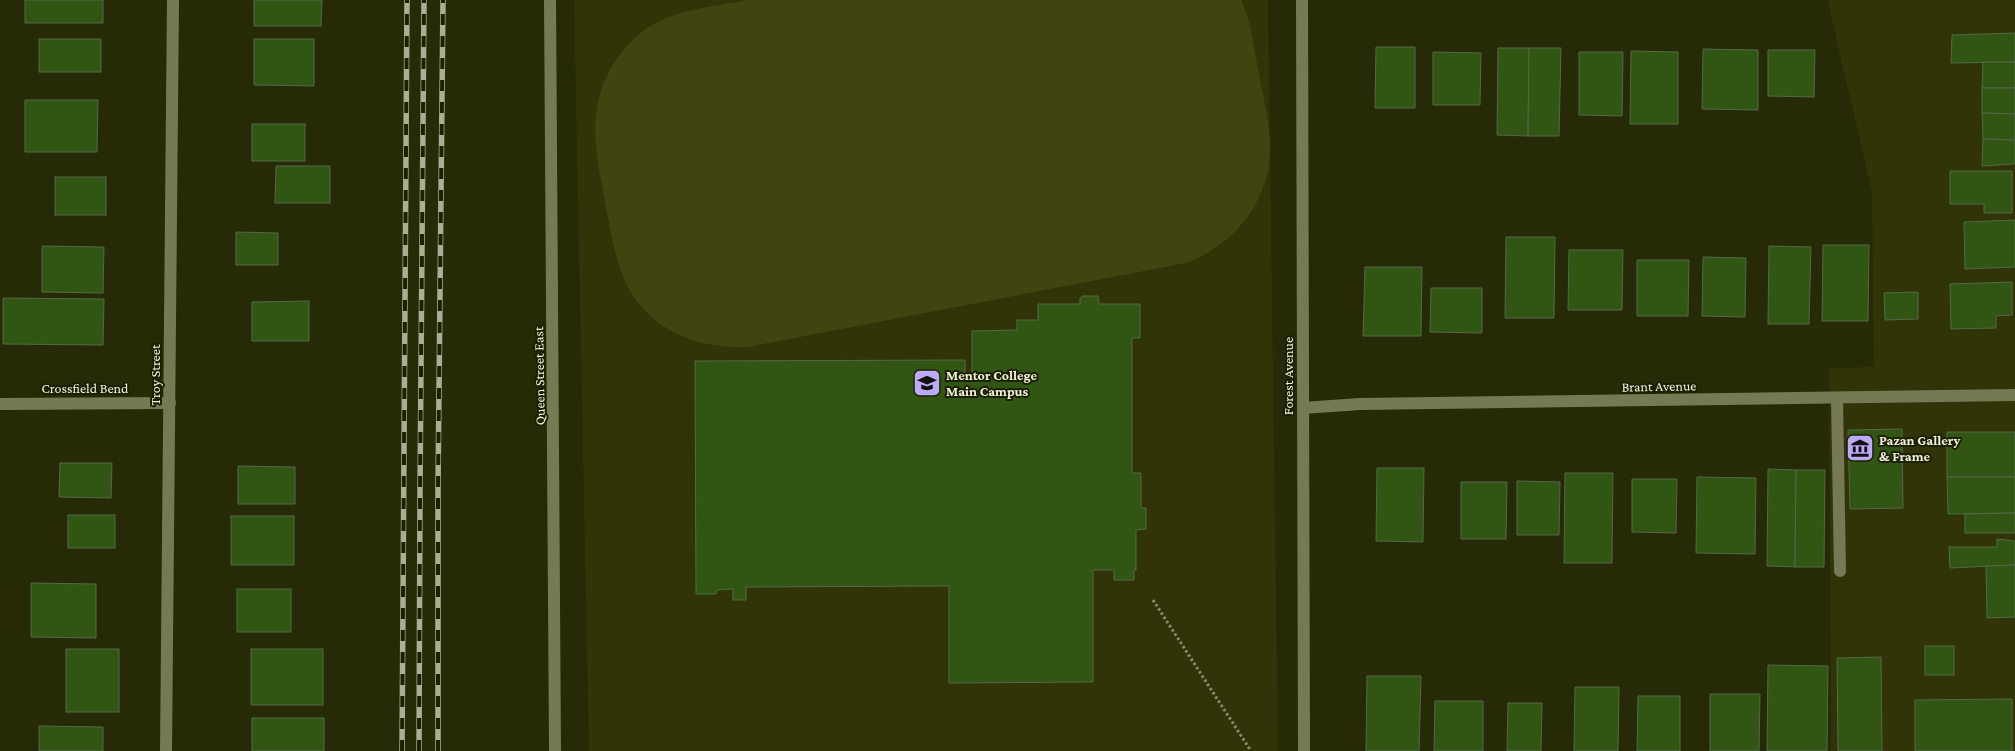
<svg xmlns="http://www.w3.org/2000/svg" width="2015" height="751" font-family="'Crimson Pro',serif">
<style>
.built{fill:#313406}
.green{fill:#3f4410}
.building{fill:#315613;stroke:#546849}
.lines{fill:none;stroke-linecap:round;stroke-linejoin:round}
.path{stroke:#898c70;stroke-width:3;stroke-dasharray:2.5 2.5;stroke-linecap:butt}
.lane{stroke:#757a55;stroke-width:12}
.street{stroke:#757a55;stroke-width:12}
.rail-casing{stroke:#abae95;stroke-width:5.5}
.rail{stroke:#1d2000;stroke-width:4;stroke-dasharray:11;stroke-linecap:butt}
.labels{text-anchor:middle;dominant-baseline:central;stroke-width:4;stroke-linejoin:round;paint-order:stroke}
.street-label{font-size:14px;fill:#eff2de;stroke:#1d2000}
.poi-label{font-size:14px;font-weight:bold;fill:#eff2de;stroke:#1d2000;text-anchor:start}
</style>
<rect width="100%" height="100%" fill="#272a06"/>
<g class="built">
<polygon points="574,0 1268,0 1278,751 589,751"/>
<polygon points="1829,0 2015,0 2015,751 1831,751 1829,368 1874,367 1872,192 1829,7"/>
</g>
<path class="green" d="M747 0H1241C1252 23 1254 49 1259 74 1263 96 1269 118 1270 141 1273 197 1237 244 1186 263L748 347C707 349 666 337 639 304 618 278 613 244 607 212 598 163 584 114 611 68 619 54 630 41 643 31 673 9 712 7 747 0Z"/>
<g class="building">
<rect x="25" y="0" width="78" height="23"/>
<polygon points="254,0 322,0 321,26 254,26"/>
<polygon points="2015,33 2015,62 1951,63 1952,35"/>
<rect x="39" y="39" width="62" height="33"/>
<polygon points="254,39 314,39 314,86 254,85"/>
<polygon points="1376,47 1415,47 1415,108 1375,108"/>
<polygon points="1498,48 1529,48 1528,136 1497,135"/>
<polygon points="1529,48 1561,48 1559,136 1528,136"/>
<polygon points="1703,49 1758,50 1758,110 1702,109"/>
<polygon points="1768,50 1815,50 1814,97 1768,96"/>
<polygon points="1631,51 1678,52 1678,124 1630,124"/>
<polygon points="1433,52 1481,53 1480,105 1433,105"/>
<polygon points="1579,52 1623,52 1622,116 1579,115"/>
<polygon points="1983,62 2015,62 2015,88 1982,88"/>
<polygon points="1982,88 2015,88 2015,114 1982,113"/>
<polygon points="25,100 98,100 97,152 25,152"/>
<polygon points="1982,113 2015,114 2015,140 1983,139"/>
<rect x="252" y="124" width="53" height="37"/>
<polygon points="1983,139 2015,140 2015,164 1982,166"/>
<polygon points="276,166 330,166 330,203 275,203"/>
<polygon points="1950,171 2012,171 2012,213 1984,213 1984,204 1950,204"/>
<rect x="55" y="177" width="51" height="38"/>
<polygon points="2015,220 2015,267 1965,269 1964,222"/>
<polygon points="236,232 278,233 278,265 236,265"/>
<polygon points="1506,237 1555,237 1554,318 1505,318"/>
<polygon points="1823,245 1869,245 1868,321 1822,321"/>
<polygon points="42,246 104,247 103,293 42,292"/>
<polygon points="1769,246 1811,247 1809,324 1768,324"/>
<polygon points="1569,250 1623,250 1622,310 1568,310"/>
<polygon points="1703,257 1746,258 1745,317 1702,316"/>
<polygon points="1637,260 1689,260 1688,316 1637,316"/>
<polygon points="1365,267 1422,267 1421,336 1363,336"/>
<polygon points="2012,282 2012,315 1996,316 1996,328 1951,329 1950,284"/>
<polygon points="1431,288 1482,288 1482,333 1430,332"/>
<polygon points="1918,292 1918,319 1885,320 1884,293"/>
<polygon points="1082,296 1098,296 1099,304 1140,304 1140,338 1132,338 1132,473 1141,473 1141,508 1146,508 1146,529 1136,530 1136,570 1134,570 1134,580 1114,580 1114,570 1093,570 1093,682 949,683 949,586 746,587 746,600 733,600 733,589 717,590 716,594 696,594 695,361 965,360 965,378 972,378 972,331 1017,330 1017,320 1038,320 1038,304 1080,304 1080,299"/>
<polygon points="3,298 104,299 103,345 3,344"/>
<polygon points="309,301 309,341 252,341 252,302"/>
<polygon points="1902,429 1903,508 1850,509 1848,430"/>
<rect x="1947" y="432" width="68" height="45"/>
<polygon points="60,463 112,463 111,498 59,497"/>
<polygon points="238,466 295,467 295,504 238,504"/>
<polygon points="1377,468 1424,468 1423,542 1376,541"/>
<polygon points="1768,469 1796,470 1795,567 1767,566"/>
<polygon points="1796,470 1825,470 1824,567 1795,567"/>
<polygon points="1565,473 1613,473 1612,563 1564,563"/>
<polygon points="1697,477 1756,478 1755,554 1696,553"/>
<polygon points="1947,477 2015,477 2015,513 1948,514"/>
<polygon points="1632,479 1677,479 1676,533 1632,532"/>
<polygon points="1517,481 1560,482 1559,535 1517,535"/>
<polygon points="1461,482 1507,482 1506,539 1461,539"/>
<polygon points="2015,513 2015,533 1965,533 1965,514"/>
<rect x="68" y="515" width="47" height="33"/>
<rect x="231" y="516" width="63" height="49"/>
<polygon points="1997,539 2015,541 2015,565 1950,568 1949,547 1997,547"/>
<polygon points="2015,565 2015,617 1987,618 1986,566"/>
<polygon points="31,583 96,584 96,638 31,637"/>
<rect x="237" y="589" width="54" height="43"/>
<rect x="1925" y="646" width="29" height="29"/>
<rect x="66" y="649" width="53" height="63"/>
<rect x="251" y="649" width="72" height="56"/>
<polygon points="1881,657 1882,751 1838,751 1837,658"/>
<polygon points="1768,665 1828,666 1827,751 1767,751"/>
<polygon points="1367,676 1421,676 1419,751 1366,751"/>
<polygon points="1575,687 1619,687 1618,751 1574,751"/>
<polygon points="1710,694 1760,694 1759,751 1710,751"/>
<polygon points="1638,696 1680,696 1680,751 1637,751"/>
<polygon points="2012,699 2012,751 1915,751 1915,700"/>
<polygon points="1435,701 1483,701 1483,751 1434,751"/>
<polygon points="1508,703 1542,703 1541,751 1507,751"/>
<rect x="252" y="718" width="72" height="33"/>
<polygon points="39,726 103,727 103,751 39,751"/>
</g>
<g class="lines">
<polyline class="path" points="1153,600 1251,751"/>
<polyline class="lane" points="1837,398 1840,571"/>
<g class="street">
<polyline points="550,0 555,751"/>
<polyline points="1302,0 1304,751"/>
<polyline points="0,404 170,403"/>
<polyline points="1303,408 1360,404 2015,395"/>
<polyline points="166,751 173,0"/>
</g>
<g class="rail-casing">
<g id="rail">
<polyline points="402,751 407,0"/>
<polyline points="419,751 420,492 424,0"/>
<polyline points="438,751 438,489 443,0"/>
</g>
</g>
<use href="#rail" class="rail"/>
</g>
<defs>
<g id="school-square" transform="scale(1.4375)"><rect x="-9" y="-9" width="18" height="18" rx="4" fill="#bbaaf6" stroke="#1d2000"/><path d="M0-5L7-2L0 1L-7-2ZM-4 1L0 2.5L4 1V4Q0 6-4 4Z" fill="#111"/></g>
<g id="museum-square" transform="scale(1.4375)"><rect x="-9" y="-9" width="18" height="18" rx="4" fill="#bbaaf6" stroke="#1d2000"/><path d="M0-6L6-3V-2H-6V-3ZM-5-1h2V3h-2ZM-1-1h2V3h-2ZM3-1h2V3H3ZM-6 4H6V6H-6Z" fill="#111"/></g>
</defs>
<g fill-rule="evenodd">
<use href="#school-square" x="927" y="383"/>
<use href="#museum-square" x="1860" y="448"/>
</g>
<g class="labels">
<g class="street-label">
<text transform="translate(155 375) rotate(-90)">Troy Street</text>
<text transform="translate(539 376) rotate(-91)">Queen Street East</text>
<text transform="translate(1288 376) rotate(-90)">Forest Avenue</text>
<text transform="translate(1659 386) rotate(-1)">Brant Avenue</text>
<text x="85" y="388">Crossfield Bend</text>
</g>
<g class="poi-label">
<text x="946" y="375">Mentor College<tspan x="946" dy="16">Main Campus</tspan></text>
<text x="1879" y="440">Pazan Gallery<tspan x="1879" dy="16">&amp; Frame</tspan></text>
</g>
</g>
</svg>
